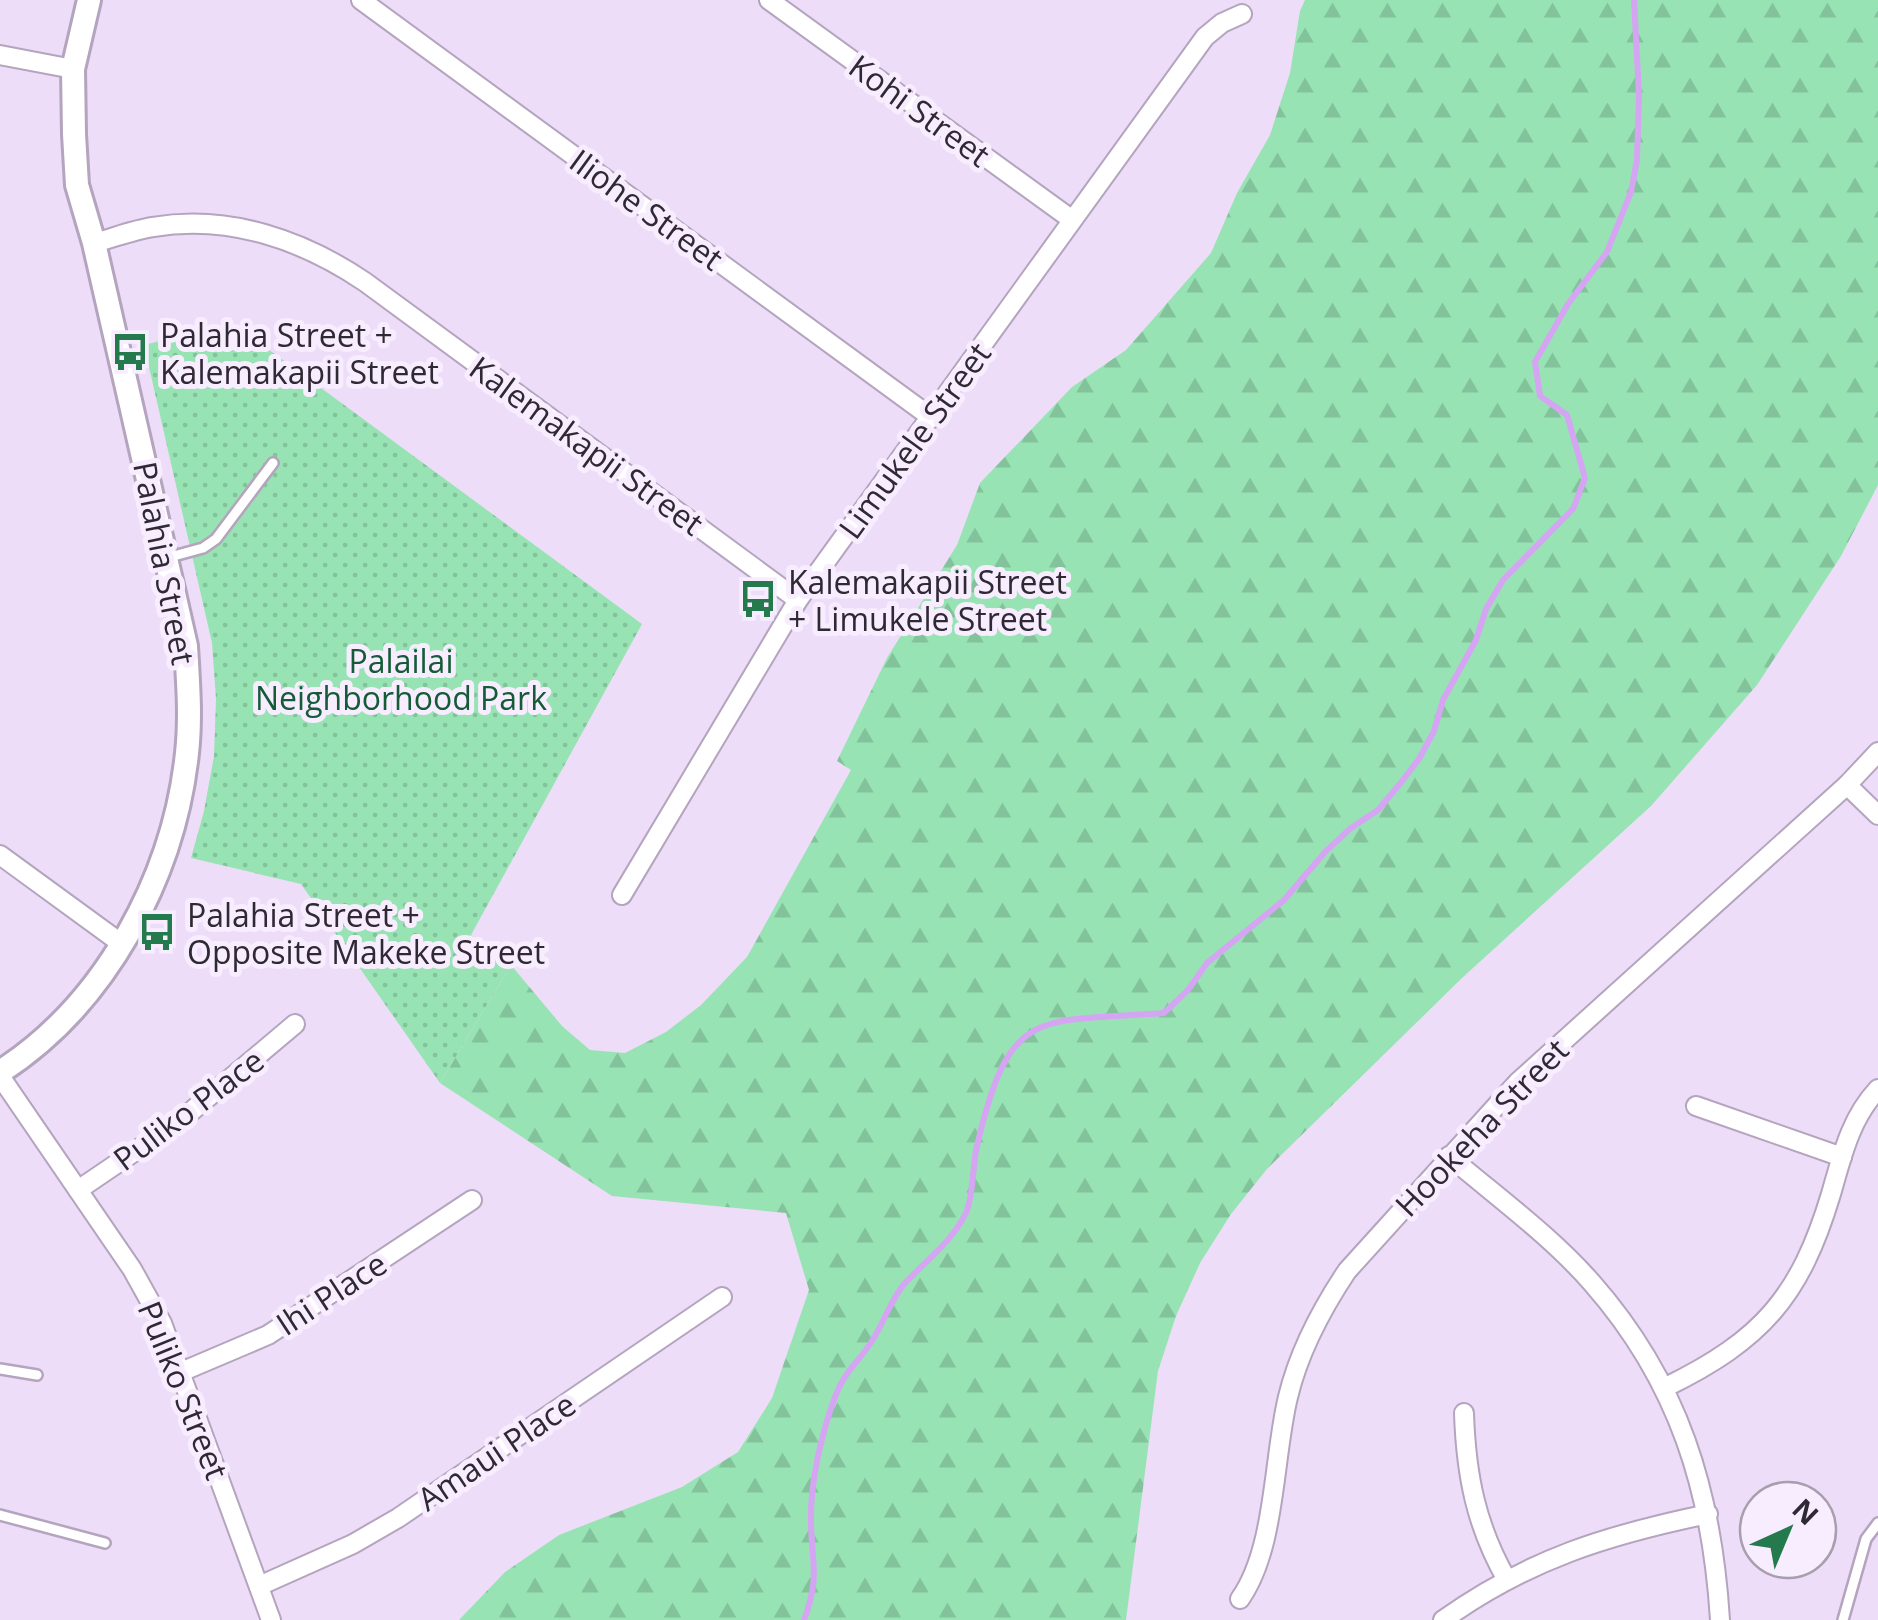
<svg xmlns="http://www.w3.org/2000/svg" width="1878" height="1620" font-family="'Open Sans',sans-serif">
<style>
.forest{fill:url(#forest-firs)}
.park{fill:url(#park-dots)}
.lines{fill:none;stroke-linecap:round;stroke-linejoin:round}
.stream{stroke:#d5a4f3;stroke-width:6}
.lane-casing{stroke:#b4a4be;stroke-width:14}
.street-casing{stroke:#b4a4be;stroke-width:22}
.secondary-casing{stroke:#b4a4be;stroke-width:28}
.lane{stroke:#fff;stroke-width:9}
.street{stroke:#fff;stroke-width:18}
.secondary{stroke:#fff;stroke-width:22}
.labels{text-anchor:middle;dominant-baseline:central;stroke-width:10;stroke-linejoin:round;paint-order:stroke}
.street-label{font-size:32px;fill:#2f2933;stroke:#f7edfe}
.poi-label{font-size:32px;fill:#2f2933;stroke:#f7edfe;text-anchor:start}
.park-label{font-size:32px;fill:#145b37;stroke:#f7edfe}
</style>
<defs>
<pattern id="forest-firs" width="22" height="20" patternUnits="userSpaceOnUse" patternTransform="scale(2.5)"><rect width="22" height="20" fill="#98e3b4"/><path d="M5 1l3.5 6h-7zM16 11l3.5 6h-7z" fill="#83c39b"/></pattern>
<pattern id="park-dots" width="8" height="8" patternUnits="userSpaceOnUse" patternTransform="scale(2.5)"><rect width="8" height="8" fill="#98e3b4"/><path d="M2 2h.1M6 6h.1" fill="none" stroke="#83c39b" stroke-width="1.8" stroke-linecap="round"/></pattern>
</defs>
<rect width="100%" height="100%" fill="#edddf8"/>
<polygon class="forest" points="1305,0 1878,0 1878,485 1841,556 1757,685 1651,806 1462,978 1267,1169 1231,1214 1200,1263 1176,1316 1158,1371 1126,1620 459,1620 505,1572 559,1535 682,1487 738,1452 772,1398 809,1290 786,1213 612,1196 440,1083 511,965 562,1026 590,1050 625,1053 666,1032 701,1005 747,957 851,770 837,761 887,658 957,545 980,483 1072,387 1126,350 1211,253 1237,193 1270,135 1290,73 1300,11"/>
<polygon class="park" points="183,335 268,349 642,624 471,935 511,965 440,1083 301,884 191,858 204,811 214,756 216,699 212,643 144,345"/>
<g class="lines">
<path class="stream" d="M804 1620C820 1577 812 1566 811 1523 810 1483 821 1435 835 1397 845 1370 858 1363 872 1341 884 1323 891 1298 906 1282 926 1261 953 1240 966 1213 974 1194 972 1167 977 1146 1010 1004 1037 1023 1164 1013L1188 990 1207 963 1284 900 1326 851 1351 828 1378 810 1399 785 1419 759 1434 731 1443 700 1476 640 1486 609 1503 580 1573 509 1585 478 1567 415 1540 396 1535 362 1568 304 1607 252 1631 192 1637 160 1639 95 1634 0"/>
<g class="lane-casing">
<g id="lane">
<polyline points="170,557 203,548 216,539 273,463"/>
<polyline points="0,1369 37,1375"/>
<polyline points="0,1515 105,1543"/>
<polyline points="1843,1620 1866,1539 1878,1523"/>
</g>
</g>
<g class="street-casing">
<g id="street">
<polyline points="361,0 932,418"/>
<polyline points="769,0 1071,219"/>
<polyline points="0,55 73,69"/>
<path d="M94 243C113 238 133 230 153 227 229 214 303 240 365 282L798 600"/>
<polyline points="1847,785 1878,815"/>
<polyline points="0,855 122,944"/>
<polyline points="622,895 798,600 1205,37 1222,23 1242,14"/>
<polyline points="0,1076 132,1269 162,1323 271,1620"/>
<polyline points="1696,1106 1842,1157"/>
<path d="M1449 1156C1497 1197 1551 1236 1592 1283 1679 1382 1712 1491 1720 1620"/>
<polyline points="78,1190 181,1120 295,1024"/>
<polyline points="181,1372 268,1335 472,1200"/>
<path d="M1666 1387C1762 1340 1800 1297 1831 1194 1842 1156 1850 1119 1878 1089"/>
<path d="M1464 1413C1466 1475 1476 1526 1507 1580"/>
<polyline points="259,1586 353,1544 398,1518 722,1297"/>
<path d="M1240 1599C1276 1548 1273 1458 1288 1397 1299 1351 1321 1310 1347 1271L1518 1082 1847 785 1878 752"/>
<path d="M1443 1620C1529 1559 1607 1535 1708 1514"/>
</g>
</g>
<g class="secondary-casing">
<path id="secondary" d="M0 1072C106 1004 174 876 187 753 191 717 188 682 186 646L94 243 77 185 74 134 73 69 89 0"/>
</g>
<use href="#lane" class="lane"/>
<use href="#street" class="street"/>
<use href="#secondary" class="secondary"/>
</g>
<defs>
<g id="bus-bare" transform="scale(3)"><path d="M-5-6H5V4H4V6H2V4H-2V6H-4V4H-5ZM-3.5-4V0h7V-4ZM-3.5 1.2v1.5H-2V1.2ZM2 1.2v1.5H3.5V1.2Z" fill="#247a4d" stroke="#f7edfe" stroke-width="2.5" paint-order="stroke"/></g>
</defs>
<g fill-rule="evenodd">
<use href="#bus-bare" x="130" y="352"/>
<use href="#bus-bare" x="758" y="599"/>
<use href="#bus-bare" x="157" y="932"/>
</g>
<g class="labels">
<g class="street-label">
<text transform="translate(920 110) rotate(36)">Kohi Street</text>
<text transform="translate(647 209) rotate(36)">Iliohe Street</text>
<text transform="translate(914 440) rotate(-54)">Limukele Street</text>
<text transform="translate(587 445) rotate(36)">Kalemakapii Street</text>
<text transform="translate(165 563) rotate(79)">Palahia Street</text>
<text transform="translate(188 1109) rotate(-37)">Puliko Place</text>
<text transform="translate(1481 1127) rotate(-46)">Hookeha Street</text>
<text transform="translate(331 1293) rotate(-33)">Ihi Place</text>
<text transform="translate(184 1390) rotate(68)">Puliko Street</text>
<text transform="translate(496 1451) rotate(-34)">Amaui Place</text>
</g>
<g class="poi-label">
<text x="160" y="334">Palahia Street +<tspan x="160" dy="37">Kalemakapii Street</tspan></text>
<text x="788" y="581">Kalemakapii Street<tspan x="788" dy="37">+ Limukele Street</tspan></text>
<text x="187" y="914">Palahia Street +<tspan x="187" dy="37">Opposite Makeke Street</tspan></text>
</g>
<g class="park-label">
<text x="401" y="660">Palailai<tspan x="401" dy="37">Neighborhood Park</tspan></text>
</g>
</g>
<g transform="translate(1788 1530) rotate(44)"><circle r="48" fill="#f7edfe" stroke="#a79fad" stroke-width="2.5"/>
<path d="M0-8L18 38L0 25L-18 38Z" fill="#247a4d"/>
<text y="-15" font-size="28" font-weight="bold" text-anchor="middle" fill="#2f2933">N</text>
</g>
</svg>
